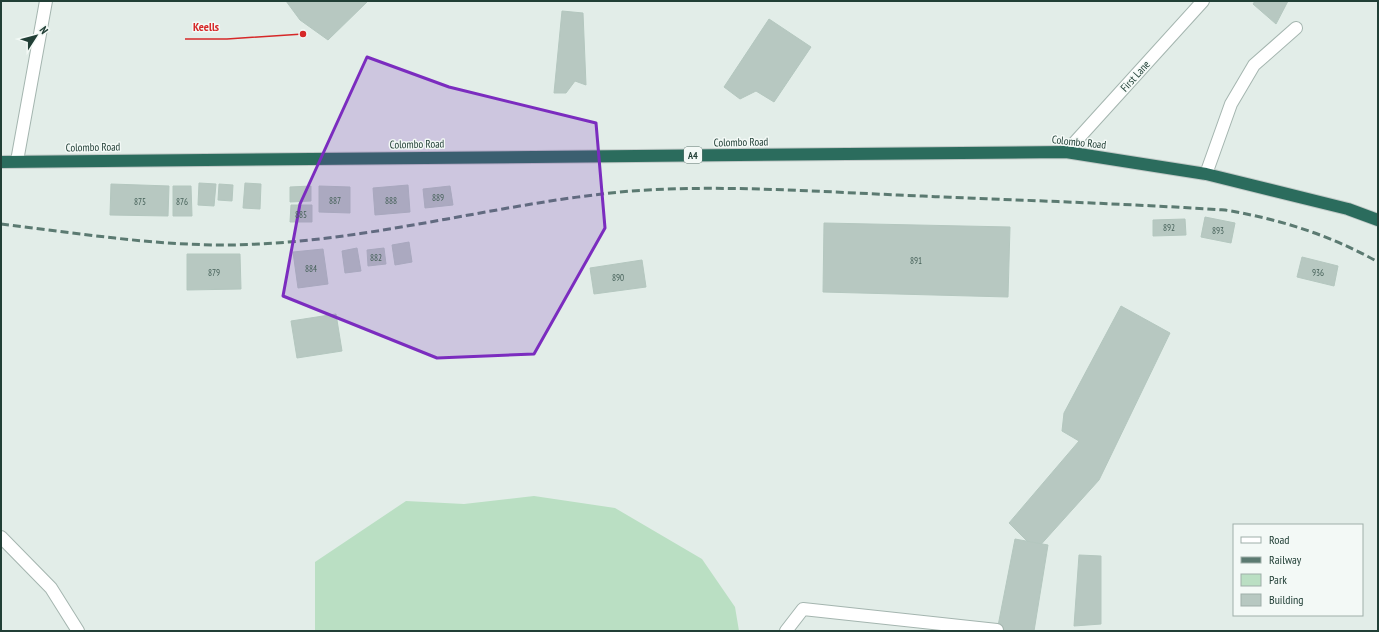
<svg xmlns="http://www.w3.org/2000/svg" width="1379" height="632" font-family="'PT Sans Narrow',sans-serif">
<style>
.green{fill:#badfc3}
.building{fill:#b7c8c1;stroke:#b4c7bf}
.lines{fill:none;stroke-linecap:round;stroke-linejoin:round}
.street-casing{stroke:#a4b5af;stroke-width:14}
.highway-casing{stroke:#c1c9c7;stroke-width:14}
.street{stroke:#fff;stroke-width:12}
.highway{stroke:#2b6c5d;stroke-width:12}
.rail{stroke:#5b7a71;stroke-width:3;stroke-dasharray:8 4;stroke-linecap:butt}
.marked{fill:#7b2cbf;fill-opacity:0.2;stroke:#7b2cbf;stroke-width:3;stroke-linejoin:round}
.labels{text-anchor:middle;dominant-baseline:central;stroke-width:3;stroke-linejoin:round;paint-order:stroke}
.number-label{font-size:9px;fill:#466159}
.shield{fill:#f3f9f6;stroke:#607770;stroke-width:1}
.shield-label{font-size:10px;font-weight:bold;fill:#213f36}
.street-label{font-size:11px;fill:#213f36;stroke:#f3f9f6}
.leader{fill:none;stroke:#d62828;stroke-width:1.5}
.callout-dot{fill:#d62828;stroke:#f3f9f6;stroke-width:1.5}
.callout-label{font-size:12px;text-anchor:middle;font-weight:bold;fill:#d62828;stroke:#f3f9f6;stroke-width:3;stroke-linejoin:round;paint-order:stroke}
</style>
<rect width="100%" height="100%" fill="#e2ede8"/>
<polygon class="green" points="534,496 615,508 702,559 735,607 739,631 315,631 315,562 406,501 464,504"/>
<g class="building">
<polygon points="286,1 368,1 328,40 300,20"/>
<polygon points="1255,1 1288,1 1276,24 1253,4"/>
<polygon points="562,11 583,13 586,85 575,81 566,93 554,93"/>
<polygon points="769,19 811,47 774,102 756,91 740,99 724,87"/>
<polygon points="199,183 216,184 214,206 198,205"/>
<polygon points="245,183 261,184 260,209 243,208"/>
<polygon points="111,184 169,186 168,216 110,215"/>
<polygon points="219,184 233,185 232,201 218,200"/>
<polygon points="408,185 410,212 375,215 373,188"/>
<polygon points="173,186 191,186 192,216 173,216"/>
<polygon points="311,186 311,201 290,202 290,187"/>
<polygon points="319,186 350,187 350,213 319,212"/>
<polygon points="450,186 453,205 425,208 423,189"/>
<polygon points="291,205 312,205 312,222 290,222"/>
<polygon points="1205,217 1235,223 1231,243 1201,237"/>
<polygon points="1185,219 1186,235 1153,236 1153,220"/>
<polygon points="824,223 1010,227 1008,297 823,292"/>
<polygon points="409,242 412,262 395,265 392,245"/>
<polygon points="357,248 361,271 345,273 342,251"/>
<polygon points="384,248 386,264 368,266 367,250"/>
<polygon points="323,249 328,284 298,288 293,252"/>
<polygon points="187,254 240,254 241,289 187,290"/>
<polygon points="1302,257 1338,266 1334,286 1297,277"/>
<polygon points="642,260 646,287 594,294 590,268"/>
<polygon points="1121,306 1170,333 1099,480 1036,550 1009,523 1079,441 1062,431 1064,413"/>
<polygon points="336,314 342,351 297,358 291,321"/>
<polygon points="1015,539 1048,545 1034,631 997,631"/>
<polygon points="1079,555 1101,556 1101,624 1074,626"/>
</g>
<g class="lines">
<g class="street-casing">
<g id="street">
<polyline points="1066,152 1203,1"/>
<polyline points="17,161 46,1"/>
<polyline points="1206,174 1231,104 1254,65 1296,28"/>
<polyline points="1,537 51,588 78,631"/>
<polyline points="786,631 803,609 997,630"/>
</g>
</g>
<g class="highway-casing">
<polyline id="highway" points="1,162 1066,152 1206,174 1348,209 1378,220"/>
</g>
<use href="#street" class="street"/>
<use href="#highway" class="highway"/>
<path class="rail" d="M1 224C86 234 173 249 259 244 381 238 499 204 620 192 712 184 806 191 898 195 1007 200 1116 203 1225 210 1279 219 1330 235 1378 262"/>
</g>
<path class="marked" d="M367 57 449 87 596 123 605 228 534 354 437 358 283 296 300 204Z"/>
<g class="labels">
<g class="number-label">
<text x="438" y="197">889</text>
<text x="335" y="200">887</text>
<text x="391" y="200">888</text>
<text x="140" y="201">875</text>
<text x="182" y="201">876</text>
<text x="301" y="214">885</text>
<text x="1169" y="227">892</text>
<text x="1218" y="230">893</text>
<text x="376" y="257">882</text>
<text x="916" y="260">891</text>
<text x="311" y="268">884</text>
<text x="214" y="272">879</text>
<text x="1318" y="272">936</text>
<text x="618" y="277">890</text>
</g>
<rect class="shield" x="684" y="147" width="18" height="16" rx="3"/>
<g class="shield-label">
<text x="693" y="155">A4</text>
</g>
<g class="street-label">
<text transform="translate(1135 76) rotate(-48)">First Lane</text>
<text transform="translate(741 142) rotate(-1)">Colombo Road</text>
<text transform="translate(1079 142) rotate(6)">Colombo Road</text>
<text transform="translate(417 144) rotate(-1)">Colombo Road</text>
<text transform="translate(93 147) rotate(-1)">Colombo Road</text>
</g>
</g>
<path class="leader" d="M303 34L227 39H185"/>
<circle class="callout-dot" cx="303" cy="34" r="4"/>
<g class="callout-label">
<text x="206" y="31">Keells</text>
</g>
<rect width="1379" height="632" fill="none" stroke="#213f36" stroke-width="4"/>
<rect x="1233" y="524" width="130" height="92" fill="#f3f9f6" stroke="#9fafa9"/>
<rect x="1241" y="537" width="20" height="6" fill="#ffffff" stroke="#9fafa9"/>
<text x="1269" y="544" font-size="12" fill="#213f36">Road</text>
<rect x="1241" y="557" width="20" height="6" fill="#5b7a71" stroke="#9fafa9"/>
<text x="1269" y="564" font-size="12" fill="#213f36">Railway</text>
<rect x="1241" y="574" width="20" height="12" fill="#badfc3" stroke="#9fafa9"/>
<text x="1269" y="584" font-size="12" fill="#213f36">Park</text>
<rect x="1241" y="594" width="20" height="12" fill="#b7c8c1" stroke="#9fafa9"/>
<text x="1269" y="604" font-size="12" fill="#213f36">Building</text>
<g transform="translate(36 36) rotate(54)" stroke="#f3f9f6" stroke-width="3" paint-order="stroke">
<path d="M0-3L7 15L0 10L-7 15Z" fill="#213f36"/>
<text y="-6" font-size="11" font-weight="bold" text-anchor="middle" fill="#213f36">N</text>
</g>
</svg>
